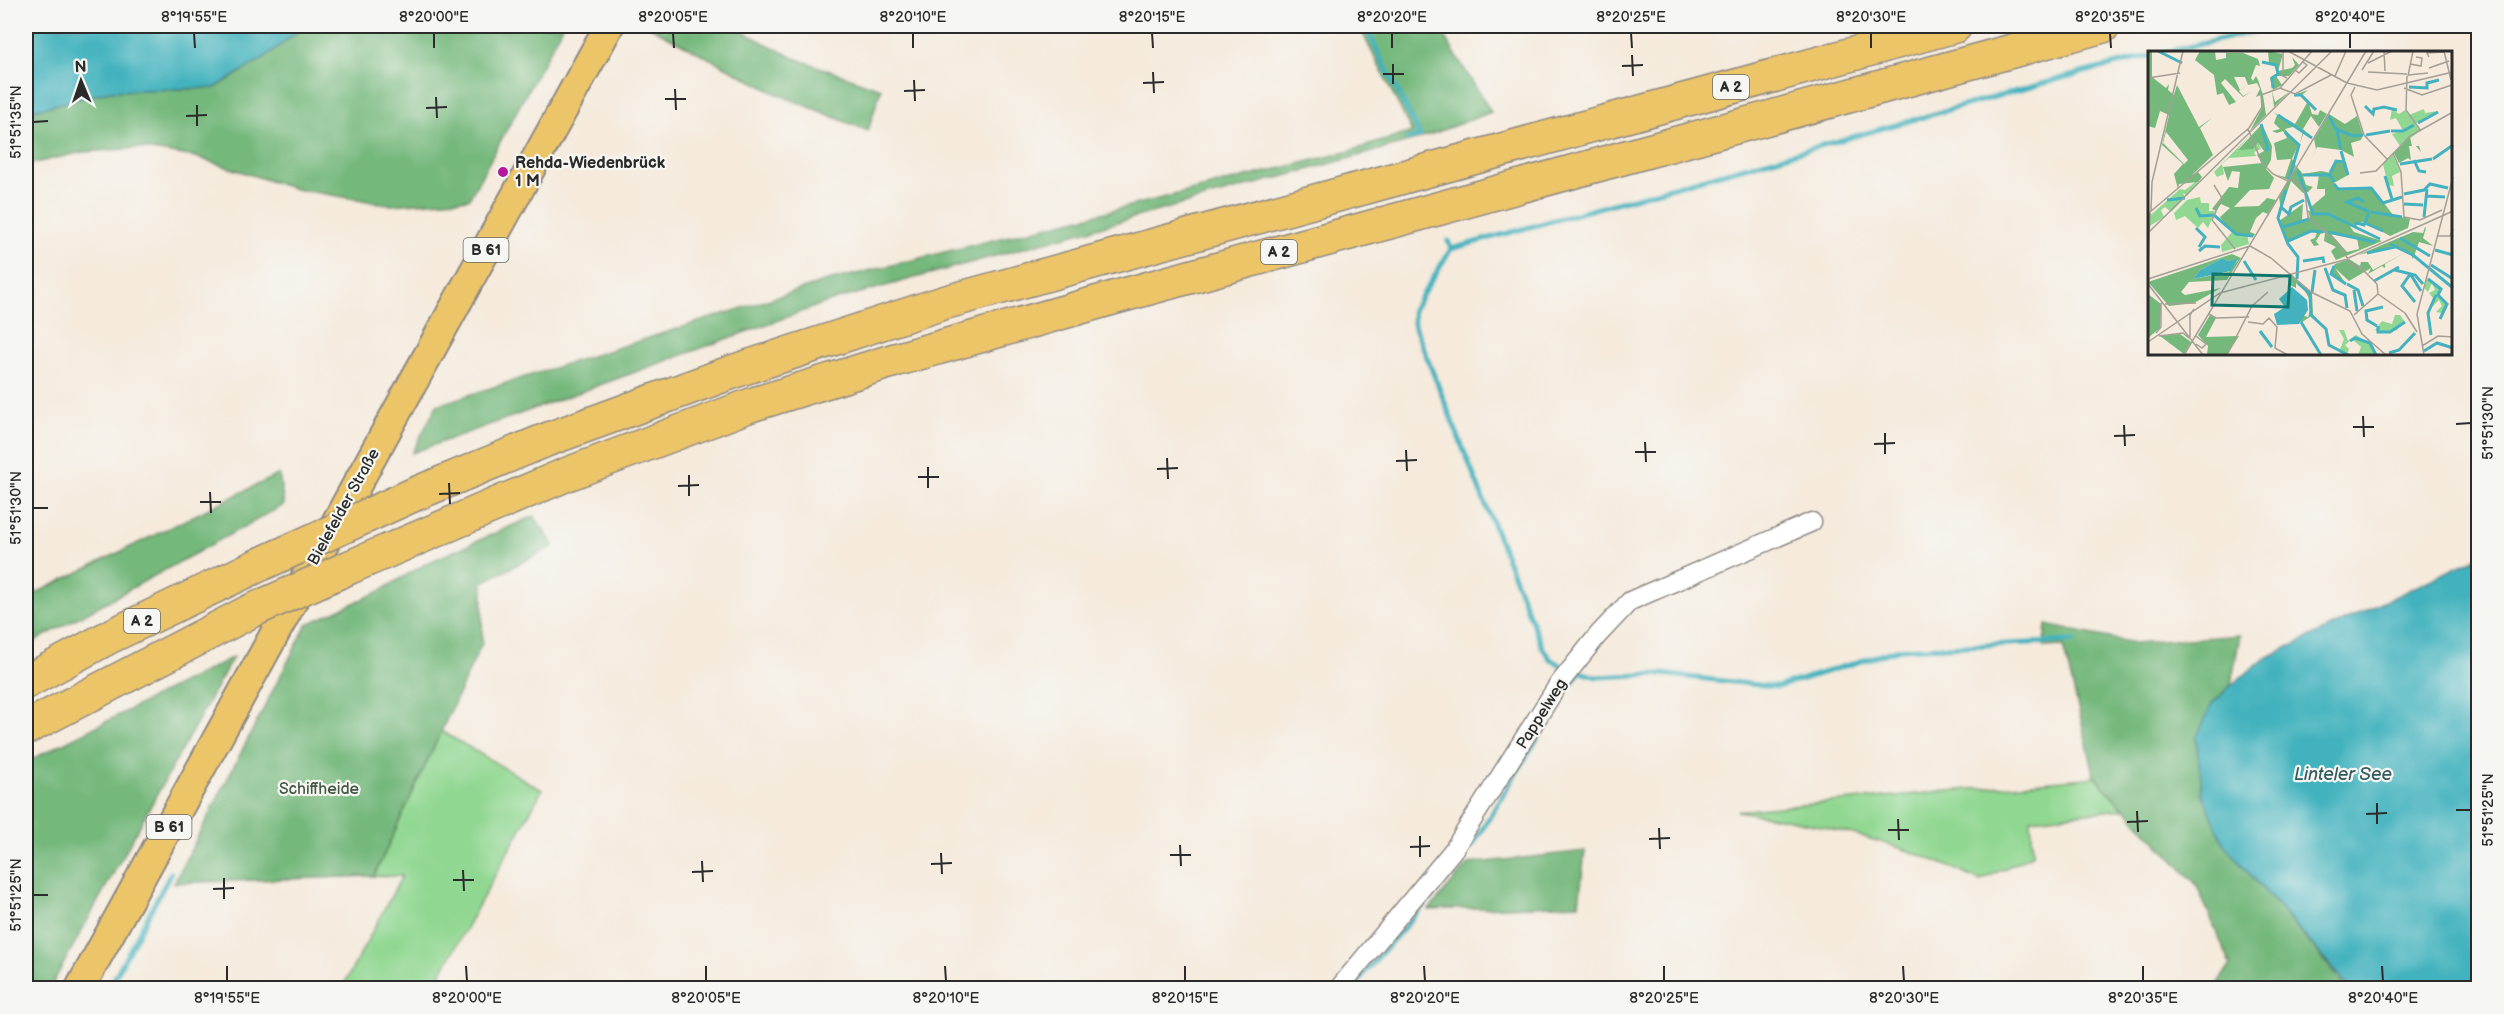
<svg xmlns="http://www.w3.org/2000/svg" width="2504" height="1014" font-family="'Balsamiq Sans',sans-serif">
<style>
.green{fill:#90d791;stroke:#5e815e;stroke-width:1.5}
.forest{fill:#74b87b;stroke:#507253;stroke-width:1.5}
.water{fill:#43b2be;stroke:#376e74;stroke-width:1.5}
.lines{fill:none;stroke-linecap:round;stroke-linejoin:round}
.stream{stroke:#43b2be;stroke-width:5}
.street-casing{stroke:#908a84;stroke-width:21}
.primary-casing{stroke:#908a84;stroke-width:32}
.highway-casing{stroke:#908a84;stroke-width:36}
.street{stroke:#fff;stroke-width:18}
.primary{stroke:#edc569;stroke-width:28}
.highway{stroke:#edc569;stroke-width:33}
.highway-bridge-casing{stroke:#908a84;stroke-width:36;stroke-linecap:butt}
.highway-bridge{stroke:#edc569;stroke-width:33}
.ticks{fill:none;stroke:#2b2b2b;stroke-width:2}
.poi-dot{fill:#b5179e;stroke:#f6f6f2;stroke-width:2}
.labels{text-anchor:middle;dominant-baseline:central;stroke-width:4.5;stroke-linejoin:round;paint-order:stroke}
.shield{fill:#f6f6f2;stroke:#686867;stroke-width:1.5}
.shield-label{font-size:15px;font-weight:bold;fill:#2b2b2b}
.poi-label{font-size:16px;font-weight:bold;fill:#2b2b2b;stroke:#f6f6f2;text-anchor:start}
.street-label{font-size:16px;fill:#2b2b2b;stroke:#f6f6f2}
.park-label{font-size:16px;fill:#445644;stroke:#f6f6f2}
.water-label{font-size:18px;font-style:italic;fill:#335a5e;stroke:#f6f6f2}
.inset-river{fill:none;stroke:#43b2be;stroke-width:3}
.inset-road{fill:none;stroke:#a49e95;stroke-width:1.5}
.view{fill:#0f766e;fill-opacity:0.15;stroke:#0f766e;stroke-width:3}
.inset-edge{fill:none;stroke:#2b2b2b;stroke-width:3}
.neatline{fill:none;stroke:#2b2b2b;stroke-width:2}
.ticks-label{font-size:15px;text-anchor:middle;fill:#2b2b2b}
</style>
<rect width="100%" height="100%" fill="#f6f6f2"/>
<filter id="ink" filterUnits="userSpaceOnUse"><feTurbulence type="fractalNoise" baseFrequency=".0167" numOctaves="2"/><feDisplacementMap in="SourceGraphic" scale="12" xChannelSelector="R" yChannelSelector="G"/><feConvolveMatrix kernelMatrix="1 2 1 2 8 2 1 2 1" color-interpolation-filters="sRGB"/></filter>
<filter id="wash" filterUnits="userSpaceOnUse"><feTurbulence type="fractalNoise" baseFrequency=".008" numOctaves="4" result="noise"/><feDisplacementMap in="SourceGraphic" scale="24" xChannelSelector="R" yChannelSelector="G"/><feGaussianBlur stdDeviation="1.35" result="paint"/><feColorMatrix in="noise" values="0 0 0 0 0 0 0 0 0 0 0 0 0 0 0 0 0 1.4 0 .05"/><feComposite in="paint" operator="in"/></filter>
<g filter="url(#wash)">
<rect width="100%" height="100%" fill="#f5eadc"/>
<g class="green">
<polygon points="441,731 542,790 433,988 342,988 402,876 374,876"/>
<path d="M2095 777 2124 809 2031 819 2033 854 1980 881C1905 843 1820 823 1737 811Z"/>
</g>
<g class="forest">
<polygon points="305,26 563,26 469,199 392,205 295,189 196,157 139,148 83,152 26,165 26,112 110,91 215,88 264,58"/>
<polygon points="648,26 732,26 794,58 881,89 868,131 775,93"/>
<polygon points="1359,26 1438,26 1491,112 1416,140 831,301 412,453 437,405 824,282 1350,151 1412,132"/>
<polygon points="279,474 284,505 26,646 26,598"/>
<polygon points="534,516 554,546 483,582 482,643 374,876 174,883 307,624 378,592 427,563"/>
<polygon points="2046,625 2134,643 2240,635 2231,685 2212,704 2226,846 2345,985 2330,988 2214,988 2231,965 2196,884 2095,777 2063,646 2044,647"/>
<polygon points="233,657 50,988 26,988 26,762"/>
<polygon points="1585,851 1579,904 1429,910 1468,864"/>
</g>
<g class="water">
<polygon points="26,26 305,26 264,58 215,88 110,91 26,112"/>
<polygon points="2478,557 2478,988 2350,988 2225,846 2203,795 2196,738 2212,704 2231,685 2266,658"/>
</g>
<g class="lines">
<g class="stream">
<polyline points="1365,26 1420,136 1408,140"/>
<polyline points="2166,52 2278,26"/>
<polyline points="1448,241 1451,249 1413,310 1414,325 1542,647 1551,660 1565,667"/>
<polyline points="1451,249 2081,73 2150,56"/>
<polyline points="1578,671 1596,677 1661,674 1777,687 1900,649 2074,641"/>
<polyline points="1472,846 1568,688 1580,672"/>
<polyline points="109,988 171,873"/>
<polyline points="1354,988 1365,972 1463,860"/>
</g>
</g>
</g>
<g filter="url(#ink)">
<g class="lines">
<g class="street-casing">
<polyline id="street" points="1339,988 1454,849 1558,685 1598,635 1630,601 1812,522"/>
</g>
<g class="primary-casing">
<polyline id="primary" points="80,988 609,26"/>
</g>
<g class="highway-casing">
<g id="highway">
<polyline points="415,494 546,440 735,371 943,303 1955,26"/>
<polyline points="350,567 565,475 751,405 895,360 1113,298 2103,26"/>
<polyline points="26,682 111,636 261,564"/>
<polyline points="26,728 251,611"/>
</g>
</g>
<use href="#street" class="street"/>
<use href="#primary" class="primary"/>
<use href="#highway" class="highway"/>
<g class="highway-bridge-casing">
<g id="highway-bridge">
<polyline points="261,564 415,494"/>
<polyline points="251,611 350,567"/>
</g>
</g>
<use href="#highway-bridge" class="highway-bridge"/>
</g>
</g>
<path class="ticks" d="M194 33 195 48M434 33V48M673 33 674 48M913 33V48M1152 33 1153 48M1392 33V48M1631 33 1632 48M1871 33V48M2110 33 2111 48M2350 33V48M1632 55 1633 76M1393 64V84M1622 66 1643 65M1153 72 1154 93M1383 74H1404M914 80 915 101M1143 83 1164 82M675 89 676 110M904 91 925 90M436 97 437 118M665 99H686M197 105V126M426 108 447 107M186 116 207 115M33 122 48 121M2363 416 2364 437M2456 424 2471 423M2124 425 2125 446M2353 427H2374M1885 433V454M2114 436 2135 435M1645 442 1646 462M1874 444 1895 443M1406 450 1407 471M1635 452H1656M1167 458 1168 479M1396 461 1417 460M928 467V488M1157 469 1178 468M689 475V496M918 477H939M449 483 450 504M678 486 699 485M210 492 211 513M439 494 460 493M200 502H221M33 508H48M2377 803V824M2456 810H2471M2137 811 2138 832M2366 814 2387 813M1898 819 1899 840M2127 822 2148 821M1659 828 1660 849M1888 830H1909M1420 836V857M1649 839 1670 838M1180 845 1181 866M1410 847 1430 846M941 853 942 874M1170 855H1191M702 861 703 882M931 864 952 863M463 870 464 891M692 872 713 871M224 878V899M453 880H474M213 889 234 888M33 895H48M227 966V981M466 966 467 981M706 966V981M945 966 946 981M1185 966V981M1424 966 1425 981M1664 966V981M1903 966 1904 981M2143 966V981M2382 966 2383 981"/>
<circle class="poi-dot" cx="503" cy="172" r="6"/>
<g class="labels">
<g class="shield">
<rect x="1713" y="75" width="36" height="24" rx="4.5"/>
<rect x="463.5" y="238" width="45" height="24" rx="4.5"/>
<rect x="1261" y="240" width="36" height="24" rx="4.5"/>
<rect x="124" y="609" width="36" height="24" rx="4.5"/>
<rect x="146.5" y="815" width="45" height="24" rx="4.5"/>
</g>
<g class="shield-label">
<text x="1731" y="87">A 2</text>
<text x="486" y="250">B 61</text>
<text x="1279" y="252">A 2</text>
<text x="142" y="621">A 2</text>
<text x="169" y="827">B 61</text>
</g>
<g class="poi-label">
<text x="515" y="163">Rehda-Wiedenbrück<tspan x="515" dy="18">1 M</tspan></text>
</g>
<g class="street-label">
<text transform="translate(344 507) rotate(-61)">Bielefelder Straße</text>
<text transform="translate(1542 714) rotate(-58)">Pappelweg</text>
</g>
<g class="park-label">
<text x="319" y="789">Schiffheide</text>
</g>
<g class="water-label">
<text x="2343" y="774">Linteler See</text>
</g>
</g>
<g transform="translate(2148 51)">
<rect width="304" height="304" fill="#f5eadc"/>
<path d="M244 58 251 63 257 59 261 64 276 58 277 62 290 60 267 73 272 80 252 95 244 83 255 80 248 67 242 69ZM104 82 90 98H105L110 92 113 98 106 101 108 105 81 107 74 113 76 123 69 126 66 121ZM245 103 252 121 244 125 246 135 240 134 235 113ZM54 126 39 145 35 142 37 147 23 161 17 156 13 159 16 166 0 176V162L4 163 32 138 37 139ZM52 146 53 152H61V160H67L60 177 55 171 50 177 37 165 28 169 26 162 39 149ZM84 181 99 183 101 193 74 201 73 194ZM279 227 293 238 290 244 299 253 294 262 288 261 294 255 291 249 280 260 285 247 281 242 287 239 284 232 280 241 276 237ZM247 264H252L257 271 248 276 250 279 230 281 227 279 234 270 244 273ZM191 279H196L200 290 208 284 222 293 228 304H210L213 296 204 288 197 294 201 298 199 304 191 301 196 288Z" fill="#90d791"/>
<path d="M0 0H4V26L18 37 21 33 20 39 26 44 29 34 51 76 64 67 52 77 65 104 44 124 50 121 54 126 50 131 31 133 30 138 26 123 35 113 14 94 21 64 12 60 7 77 0 75ZM18 81 40 109 36 113 15 92ZM52 0H67L68 9 78 7V2H95L110 8 112 15 108 14 103 27 105 30 108 25 110 29 115 44 118 64 126 56 124 40 127 51 141 41 102 80 114 57 113 44 108 46 112 38 109 32 100 34 97 26H86L92 39 100 34 91 40 95 45 102 41 95 46 77 28 73 32 88 51 81 54 75 42 69 44 66 24 47 9ZM120 0 135 3 130 20 144 17 147 14 144 6 151 14 141 25H128L134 34 125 39 122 27 129 22 126 12H121ZM160 39 154 44 160 50 164 63 170 64 172 59 179 63 171 76 163 65 155 78 165 87 156 80 152 93 155 79 148 75 137 78 150 94 144 108 148 115 140 129 129 124 137 126 143 108 129 109 126 92 139 87 135 80 129 82 124 80 132 78 126 72 129 64 125 61 147 73 159 52 153 45 146 44ZM181 63 197 73 209 65 215 84 213 89 203 92 206 106 193 99 169 96 162 112 168 98 166 88ZM114 73 124 95 123 109 118 118 126 127 121 138 102 139 86 156 111 155 119 147 128 149 120 163 115 161 108 167 102 181 107 183 105 186 89 183 78 175 72 166 82 157 73 153 68 160 64 158 81 136 90 137 92 121 84 120 80 130 75 116 114 112 109 104 116 100 110 92 105 98 90 99ZM262 86 264 95H271L273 101 268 95H261L263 109 260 107 251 112 246 102ZM188 111H198L199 119 200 124 186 132 190 138 224 136 245 164 262 168 260 177 242 185 217 171 201 174 206 181 234 190 188 209 183 200 188 196 176 190 177 182H173L168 190 171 194 166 195 162 189 167 187 169 181 166 180 139 190 131 170 155 153 154 169 162 167 160 159 164 161V155L177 144V138H169L171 123 165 125H155L158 134 165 136 160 141 155 142 143 130 133 159 131 146 149 116 155 123 173 120 183 122ZM183 183 209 187 211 198 199 201ZM277 176 278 177 275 187 285 195 271 191 265 208 262 202 247 195 210 204 265 181 275 182ZM258 201 237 213V217L234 215 220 223 223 217 201 230 187 217 198 233 182 221 187 213 201 208 212 215 213 211H220L225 219ZM84 203 93 207 79 229 41 231 33 241 37 244 73 237 46 252 21 255 0 231ZM75 207 79 210 90 209 81 221 45 228 52 219ZM142 224 164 242 165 264 169 268 163 265 153 272V264L160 266 164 253 157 240 148 232V237L142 234ZM0 243 13 253 12 277 0 287ZM62 264 68 267 58 286 91 285 79 304H59L60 295 50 284ZM32 283 43 291 36 303 12 285Z" fill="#74b87b" fill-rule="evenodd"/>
<path d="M75 207 79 210 90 208 83 220 45 228 52 219ZM144 236 159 249 160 259 151 273 129 274 126 263 137 256 131 248Z" fill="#43b2be"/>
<path class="inset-river" d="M10 0 34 12M114 11 128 14 130 23 124 27 125 37M261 36 279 37V32L291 29M146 44H153L168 59M217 55 225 63 226 58 236 56 249 59M130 64 164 87M181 65 188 78 205 85 215 84M270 72 290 61M113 73 120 98 117 99M189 80 193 99M243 80H255L266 74M137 81 151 94 141 129M218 84 242 80M193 100 200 124M285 108 305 94M266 109 271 120 278 121M252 113 284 108M150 120 165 163H180L232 188M182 122 188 110 197 111M155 124H182L186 131M237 125 244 148M186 133 190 138 223 137 235 152 254 146M138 139 130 167 140 193 150 206 149 228M256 143 276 139 282 133 300 137M278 145 297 146M19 149 37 147M216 151 210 147 199 151 222 161M256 153 275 154M48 157 52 165 66 164 88 183 105 185M134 157 141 163 143 156 156 149M223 161 254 166M276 166 279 138M217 172 235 180M206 175 209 172 216 174 221 162M135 176 161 168M48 177 57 186 51 196M180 181 227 191M252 187 282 205M140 190 163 180 175 181M242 193 265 204 305 237M287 199 305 204M51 200 57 195 72 196M219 202 247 196M96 210 108 229M155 210 175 207 176 212M283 214 305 228M186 215 183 223 198 233M177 217 185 239 197 244 199 257M247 219 267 224 275 233M263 222 254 235 267 251M263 224 273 240M280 228 293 238 290 244 299 253 292 268M226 230 251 216M150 232 162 243 163 264 178 278 181 294 200 304M199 233 210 239 215 255M206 239 209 260M164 241 167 219M153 271 173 304M229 275 219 269 218 260 235 256M230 275V281H242L257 271M112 280 124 296M283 284 280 262 288 244M202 290 207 287 222 292 228 304M276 300 289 292 305 297M241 302 251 299 267 282"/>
<path class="inset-road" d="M135 0V25L139 27M140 0 199 32M236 0 237 20M296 0 303 29M281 6 279 2 296 1M220 12 244 0M262 13 273 15 274 7 268 6M281 17 301 10M147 19 151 22 159 14 155 11M214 19 226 0M220 21 259 23M260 24 280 22M187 25 198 0M259 25 258 59 273 80M260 25 265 0M0 27 32 22M199 32 229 39 305 21M207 36 203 44 216 84 239 108M132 37 147 43 183 24M256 37 274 44 304 34M100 78 114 112 125 123 140 130M245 102 253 121 256 166 272 169 294 159M212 122 228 120 262 85 305 61M141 128 151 132 157 142 160 166 189 191 203 213 213 217 229 233 230 243M66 134 74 147 64 169 87 198M3 160 4 131 35 0M2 161 101 77 114 56 113 44 132 37 164 0M0 182 184 0M289 185H302L305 178M102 195 123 207 163 241 202 260 214 283 238 304M0 216 2 161M0 228 102 195M0 233 55 304M230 243 257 262M17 253 48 252M257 262 269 281M61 263 68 267 101 266M206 264 230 243M100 271 115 273 121 267 129 276 127 297 140 304M8 282 13 276V252M11 285 35 282 41 287M42 286V264L46 258M0 291 72 242 196 209 305 160M48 293 54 297 58 293 48 285M274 295 290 285 305 286M36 304 218 0M79 304 104 255 120 241M272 304 305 303M276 304 269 263 305 126"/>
<path class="view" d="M65 223 142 225 140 256 64 254Z"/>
<rect width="304" height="304" class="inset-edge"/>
</g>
<rect width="2504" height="1014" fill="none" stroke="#f6f6f2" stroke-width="66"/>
<g transform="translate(81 81) rotate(358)" stroke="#f6f6f2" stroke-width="4.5" paint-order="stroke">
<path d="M0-4.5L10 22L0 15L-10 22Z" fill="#2b2b2b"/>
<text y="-9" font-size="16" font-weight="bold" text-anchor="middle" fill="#2b2b2b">N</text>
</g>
<rect x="33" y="33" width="2438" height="948" class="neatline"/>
<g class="ticks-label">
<text x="194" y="22">8°19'55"E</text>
<text x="434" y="22">8°20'00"E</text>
<text x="673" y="22">8°20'05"E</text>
<text x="913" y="22">8°20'10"E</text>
<text x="1152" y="22">8°20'15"E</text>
<text x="1392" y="22">8°20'20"E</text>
<text x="1631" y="22">8°20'25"E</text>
<text x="1871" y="22">8°20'30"E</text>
<text x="2110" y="22">8°20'35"E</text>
<text x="2350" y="22">8°20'40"E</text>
<text transform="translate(16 122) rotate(-90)" y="5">51°51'35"N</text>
<text transform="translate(2488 423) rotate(-90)" y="5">51°51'30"N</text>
<text transform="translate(16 508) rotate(-90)" y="5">51°51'30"N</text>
<text transform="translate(2488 810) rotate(-90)" y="5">51°51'25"N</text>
<text transform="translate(16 895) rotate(-90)" y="5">51°51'25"N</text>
<text x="227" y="1003">8°19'55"E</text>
<text x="467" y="1003">8°20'00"E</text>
<text x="706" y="1003">8°20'05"E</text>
<text x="946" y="1003">8°20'10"E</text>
<text x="1185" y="1003">8°20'15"E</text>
<text x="1425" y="1003">8°20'20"E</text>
<text x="1664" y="1003">8°20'25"E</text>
<text x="1904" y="1003">8°20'30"E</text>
<text x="2143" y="1003">8°20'35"E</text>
<text x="2383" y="1003">8°20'40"E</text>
</g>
</svg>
